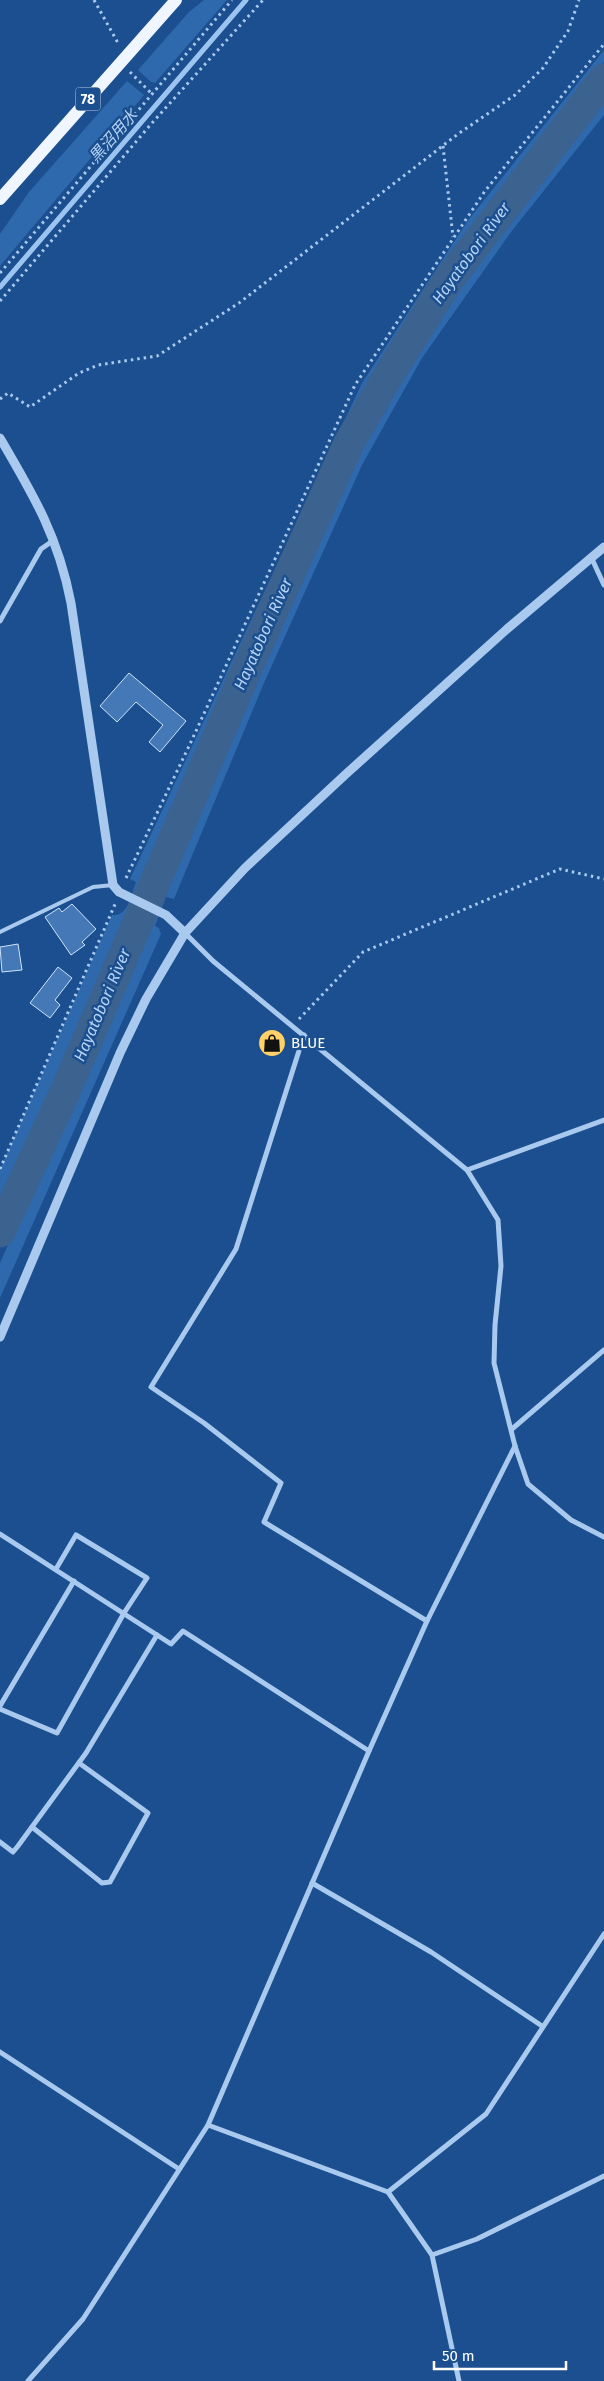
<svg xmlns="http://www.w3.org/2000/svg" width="604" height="2381" font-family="'Fira Sans','Noto Sans JP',sans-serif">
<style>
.green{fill:#2e69ad}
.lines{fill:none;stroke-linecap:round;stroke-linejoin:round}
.stream{stroke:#9cc4f0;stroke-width:5}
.river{stroke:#3c6290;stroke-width:31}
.building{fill:#4478b7;stroke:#cfe3fa}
.path{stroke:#a9c9ee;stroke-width:3;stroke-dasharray:2.5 4;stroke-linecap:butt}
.service{stroke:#a9c9ee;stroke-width:4}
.minor{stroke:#a9c9ee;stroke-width:5}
.tertiary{stroke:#a9c9ee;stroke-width:9}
.primary{stroke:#f0f6ff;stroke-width:12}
.labels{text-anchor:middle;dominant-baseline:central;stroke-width:5;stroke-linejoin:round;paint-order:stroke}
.shield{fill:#1b4f8f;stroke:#bbcadd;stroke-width:1}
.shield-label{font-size:14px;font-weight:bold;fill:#fff}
.poi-label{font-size:15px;fill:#fff;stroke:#1b4f8f;text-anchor:start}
.water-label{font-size:16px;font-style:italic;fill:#b5d3f5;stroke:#1b4f8f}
</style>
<rect width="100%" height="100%" fill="#1b4f8f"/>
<g class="green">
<polygon points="204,0 227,0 155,83 151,82 138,70 189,12"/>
<path d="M604 50V62L442 273 362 399 254 633 132 916 0 1207V1169L112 915C128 917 131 895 136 882L130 879 362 383 469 219Z"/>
<polygon points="127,81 144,95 0,266 0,234 29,192"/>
<polygon points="604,98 604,115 511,232 422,358 362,465 264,683 174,899 166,897 155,926 159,928 161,934 0,1298 0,1263 315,540 387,398 494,238"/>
</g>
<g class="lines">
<polyline class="stream" points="0,287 246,0"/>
<polyline class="river" points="0,1232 65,1092 249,664 349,443 393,368 449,279 604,79"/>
</g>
<g class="building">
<polygon points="129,673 186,721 160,752 149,742 163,725 136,702 117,722 100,706"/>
<polygon points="72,904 96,929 82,942 85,945 71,955 45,917 59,908 62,912"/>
<polygon points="18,944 22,970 2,972 0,947"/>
<polygon points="58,967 72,978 55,1000 60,1005 50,1018 30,1003"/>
</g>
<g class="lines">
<g class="path">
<polyline points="94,0 118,43"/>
<polyline points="130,72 152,94"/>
<polyline points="443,146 453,237"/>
<polyline points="0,273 232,0"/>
<polyline points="0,301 152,123 263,0"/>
<polyline points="0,399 8,393 30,407 79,373 98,365 157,356 239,303 458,134 515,95 543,68 568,31 579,0"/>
<polyline points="126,878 190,744 355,385 485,191 604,44"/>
<polyline points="299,1019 363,952 560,869 604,879"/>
<polyline points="0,1169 116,902"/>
</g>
<polyline class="service" points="0,932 93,887 113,885"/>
<g class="minor">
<polyline points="592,559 604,585"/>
<polyline points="0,621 41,549 54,540"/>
<polyline points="185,933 213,961 467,1170 498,1220 501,1266 495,1325 494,1363 515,1446 528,1484 571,1520 604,1537"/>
<polyline points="304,1035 236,1249 151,1387 204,1423 281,1483 264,1522 427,1621"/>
<polyline points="467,1170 604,1120"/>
<polyline points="512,1429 604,1350"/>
<polyline points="0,1534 171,1644 183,1631 369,1751"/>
<polyline points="0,1706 74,1581"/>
<polyline points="0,1709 57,1733 124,1613 147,1578 76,1535 56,1569"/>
<polyline points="32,1827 102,1883 110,1882 148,1813 79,1763"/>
<polyline points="0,1842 13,1852 18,1846 86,1753 157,1635"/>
<polyline points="312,1883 431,1952 542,2026"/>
<polyline points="0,2052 179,2169"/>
<polyline points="208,2125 388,2192 432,2255 459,2381"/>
<polyline points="388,2192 486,2114 604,1934"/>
<polyline points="432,2255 477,2239 604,2176"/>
<polyline points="28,2381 83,2319 208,2125 369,1751 427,1621 515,1446"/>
</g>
<g class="tertiary">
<path d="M0 438C34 496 58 536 71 603L113 885 119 892 166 915 185 933"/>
<polyline points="0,1337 120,1053 146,999 185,933 245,868 346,774 507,629 604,547"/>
</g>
<polyline class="primary" points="0,199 176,0"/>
</g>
<defs>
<g id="shop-disc" transform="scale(1.4375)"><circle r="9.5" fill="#ffd166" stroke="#1b4f8f"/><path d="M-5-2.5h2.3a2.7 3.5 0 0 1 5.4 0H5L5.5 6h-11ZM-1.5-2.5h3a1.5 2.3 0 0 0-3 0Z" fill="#111"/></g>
</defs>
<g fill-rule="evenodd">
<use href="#shop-disc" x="272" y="1043"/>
</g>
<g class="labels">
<rect class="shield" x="75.5" y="87.5" width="25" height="23" rx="4"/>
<g class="shield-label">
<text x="88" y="99">78</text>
</g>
<g class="poi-label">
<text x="291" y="1043">BLUE</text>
</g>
<g class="water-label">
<text transform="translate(113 136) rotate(-49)">黒沼用水</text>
<text transform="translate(471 253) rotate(-54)">Hayatobori River</text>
<text transform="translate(263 634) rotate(-66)">Hayatobori River</text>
<text transform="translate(102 1005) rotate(-67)">Hayatobori River</text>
</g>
</g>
<path d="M434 2361v8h132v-8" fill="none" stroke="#ffffff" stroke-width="2.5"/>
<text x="442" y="2361" font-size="15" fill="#ffffff" stroke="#1b4f8f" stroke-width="4" paint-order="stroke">50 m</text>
</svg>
